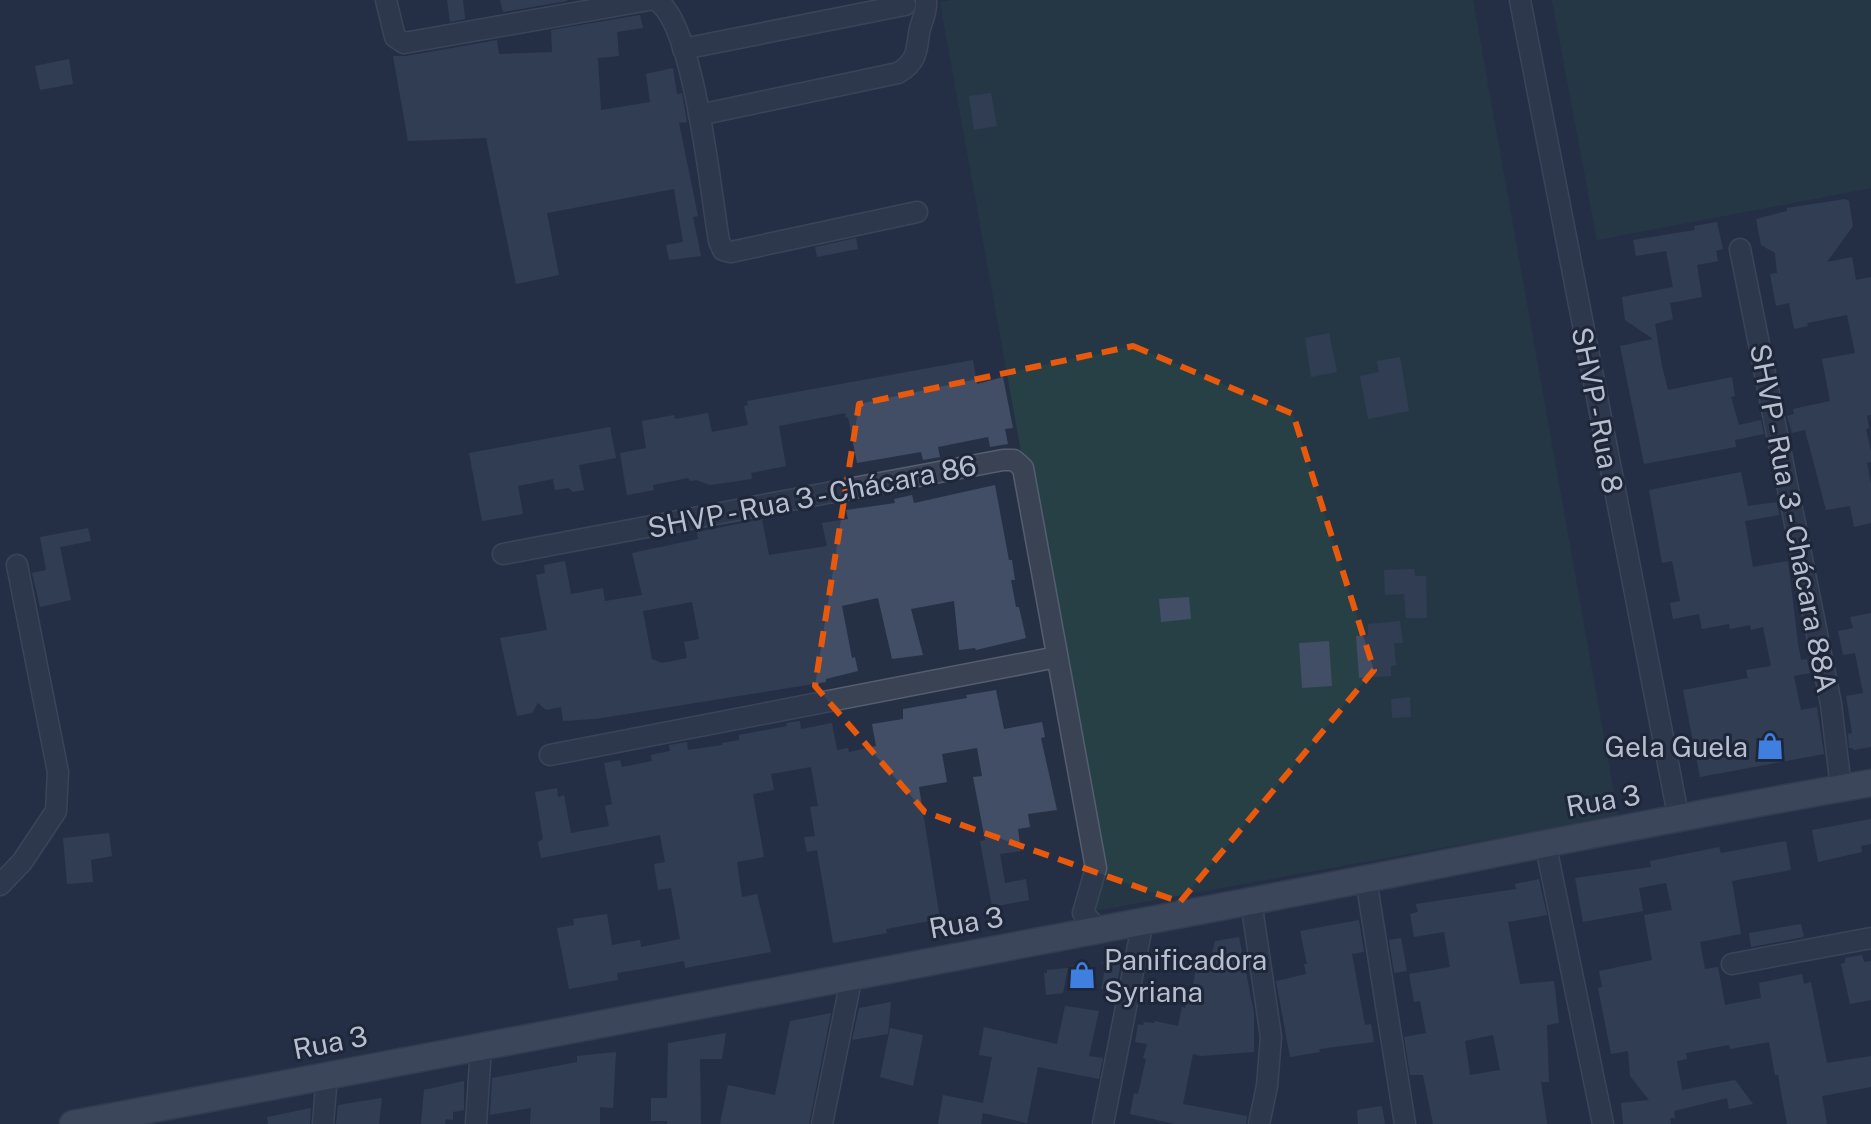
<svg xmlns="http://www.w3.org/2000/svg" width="1871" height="1124" font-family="'Public Sans',sans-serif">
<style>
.green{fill:#274046}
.building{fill:#414e65;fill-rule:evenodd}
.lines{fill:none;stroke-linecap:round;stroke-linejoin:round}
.minor-casing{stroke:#555e6f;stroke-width:23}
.major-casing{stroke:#434c5e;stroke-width:29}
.minor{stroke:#3a4354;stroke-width:20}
.major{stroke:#586274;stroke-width:26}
.marked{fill:none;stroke:#e8590c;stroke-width:6;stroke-dasharray:16 10;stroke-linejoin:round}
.labels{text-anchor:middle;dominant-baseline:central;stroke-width:6;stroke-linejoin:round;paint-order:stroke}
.street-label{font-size:28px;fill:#b7bece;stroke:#1e273a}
.poi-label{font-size:28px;fill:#b7bece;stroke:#1e273a;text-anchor:end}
</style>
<rect width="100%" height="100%" fill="#253045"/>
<g class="green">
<polygon points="952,0 1473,0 1618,816 1083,913 1096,868 940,2"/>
<polygon points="1552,0 1871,0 1871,188 1597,240"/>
</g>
<g class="building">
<polygon points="447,0 463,0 465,19 450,22"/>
<polygon points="500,0 567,0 567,1 503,12"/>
<polygon points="640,15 643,28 617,32 619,56 598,58 601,110 650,102 646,74 673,68 677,94 682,93 687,122 679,123 698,216 693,217 701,256 669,260 666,245 683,242 674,189 547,213 559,275 516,284 486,138 408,141 393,56 406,56 497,40 499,54 552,52 551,30"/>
<polygon points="69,59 73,84 40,90 35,66"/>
<polygon points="991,93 997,126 974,130 969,96"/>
<polygon points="1845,199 1849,201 1853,226 1827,262 1852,257 1856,280 1871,277 1871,415 1867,416 1869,428 1866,429 1871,451 1871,462 1867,463 1871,484 1871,523 1854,527 1850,506 1826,510 1805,430 1792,433 1787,416 1794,414 1793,409 1830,401 1822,359 1855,353 1847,315 1807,323 1808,326 1794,329 1789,303 1776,306 1770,274 1777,273 1775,253 1761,245 1756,219 1787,211 1787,208"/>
<polygon points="1717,222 1723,249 1716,251 1718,261 1697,265 1702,297 1670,303 1673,319 1655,324 1662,366 1668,390 1732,377 1735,396 1731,397 1739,425 1761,420 1764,434 1735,440 1736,447 1644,464 1620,346 1653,339 1625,320 1622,297 1673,287 1666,251 1636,256 1633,240 1695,230 1694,226"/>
<polygon points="856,238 858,249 817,257 815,247"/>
<polygon points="1329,333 1337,372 1311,377 1305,338"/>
<polygon points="1400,357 1409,411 1368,419 1360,376 1379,372 1377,361"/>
<polygon points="973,360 977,384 1003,377 1013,428 1005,429 1008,444 990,447 988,437 938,447 940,457 923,460 921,452 857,463 848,417 846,418 845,413 779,426 786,466 751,473 752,479 710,485 696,480 690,481 688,478 653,485 654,490 627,495 620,453 646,448 642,421 674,415 675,419 708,413 712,432 748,425 744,406 748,405 747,401"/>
<polygon points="610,427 616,458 579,465 584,490 573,492 569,488 555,490 553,479 518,486 523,514 482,521 469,453"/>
<polygon points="1741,472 1748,506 1777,502 1779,515 1745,521 1753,567 1788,561 1798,643 1801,660 1807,659 1810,673 1794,676 1801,710 1817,707 1824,754 1700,777 1683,690 1748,678 1746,670 1771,666 1763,627 1751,630 1750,625 1730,629 1729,624 1702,629 1699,614 1673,619 1670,603 1680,601 1672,561 1662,563 1649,490"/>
<path d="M995 485 1009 560H1012L1015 580H1011L1016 607H1019L1026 638 976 650 975 648 959 650 954 601 911 609 923 655 892 659 878 598 842 606 852 658 855 657 858 671 826 679V682L595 719 563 721 561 707 546 710 538 703 532 713 517 716 500 638 547 630 536 575 545 573 544 565 565 561 571 594 603 588 605 601 642 595 632 553 698 539 697 532 762 519 769 555 827 546 822 523 848 519 846 510 895 503 894 499 912 495 914 503ZM692 602 699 639 684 642 687 658 662 663 652 659 643 611Z"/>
<polygon points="88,528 91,541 60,547 71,600 40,607 32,573 46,570 40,537"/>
<polygon points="1414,569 1415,576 1426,576 1427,618 1406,618 1404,594 1385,595 1384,570"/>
<polygon points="1189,597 1191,619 1161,622 1159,599"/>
<polygon points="1871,613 1871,747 1853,750 1853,748 1849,748 1848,734 1852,733 1846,696 1863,693 1855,653 1843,655 1838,631 1853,628 1850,617"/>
<polygon points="1400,621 1403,643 1394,643 1396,665 1391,666 1391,676 1359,678 1356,636 1368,635 1368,624"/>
<polygon points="1329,641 1332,686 1302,688 1299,643"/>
<polygon points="996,690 1004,729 1042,722 1045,737 1041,738 1057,810 1028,814 1030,827 1018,829 1021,851 1000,854 1005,883 1026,879 1029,900 992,907 980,841 985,840 973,777 982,776 977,748 942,754 947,782 919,787 940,919 886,929 887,933 833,943 817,850 807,852 804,837 815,836 810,807 818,806 811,767 771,774 774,790 753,794 764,857 737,862 742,897 757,894 771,952 685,968 684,961 647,968 617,973 618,980 569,989 557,928 574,925 573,919 607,914 612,945 640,940 641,947 680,939 671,888 658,890 654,864 665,862 660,835 541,858 538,842 543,839 535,792 557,788 558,797 564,795 571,833 609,826 605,806 612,804 604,763 620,760 622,767 652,761 651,755 670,751 669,745 687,742 688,750 722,745 722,743 739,740 739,735 787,726 786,723 800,721 801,729 832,723 837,750 848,748 849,752 876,746 872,724 903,719 903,709 967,698 966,695"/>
<polygon points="1410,697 1411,717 1392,718 1391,699"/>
<polygon points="1871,819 1871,844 1861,846 1862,852 1818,862 1812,830"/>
<polygon points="109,833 112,856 91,860 93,882 67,884 63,838"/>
<polygon points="1786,841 1791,870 1732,881 1741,934 1700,942 1705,969 1718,967 1725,1005 1761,998 1759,983 1802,974 1804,984 1811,982 1827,1063 1871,1056 1871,1087 1822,1096 1827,1124 1787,1124 1778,1075 1775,1075 1769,1042 1730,1049 1729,1045 1686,1053 1687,1059 1677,1061 1682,1090 1735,1080 1753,1104 1729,1109 1727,1098 1674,1111 1675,1118 1670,1118 1671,1124 1623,1124 1621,1103 1649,1100 1630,1076 1628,1051 1611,1054 1598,988 1602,987 1599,971 1652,960 1644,915 1672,910 1666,883 1639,888 1643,911 1583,922 1575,878 1651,867 1650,861 1719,847 1721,853"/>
<path d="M1539 879 1547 915 1508 922 1520 984 1554 981 1559 1023 1547 1025 1549 1082H1541L1547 1124H1433L1423 1075H1410L1404 1037 1426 1033 1420 1001 1414 1002 1409 974 1450 967 1444 932 1414 937 1410 914 1418 912 1416 904 1516 889 1515 884ZM1493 1035 1500 1070 1470 1075 1465 1041Z"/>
<polygon points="1359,920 1364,952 1352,954 1365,1025 1371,1024 1374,1042 1319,1049 1320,1052 1290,1057 1276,981 1306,974 1304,964 1307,964 1300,931"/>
<polygon points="1801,924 1804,937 1751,947 1749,933"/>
<polygon points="1239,937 1254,1013 1254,1052 1201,1056 1193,1054 1183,1104 1247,1116 1246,1124 1175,1124 1130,1114 1134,1093 1138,1094 1146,1059 1143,1058 1147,1044 1135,1042 1138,1024 1143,1025 1144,1022 1154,1023 1155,1021 1178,1026 1182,1007 1185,1008 1188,994 1191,995 1196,968 1208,970 1215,941"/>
<polygon points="1401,938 1407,971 1394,973 1389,940"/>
<polygon points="1862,955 1864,962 1871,961 1871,1000 1850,1004 1841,964 1845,963 1845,958"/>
<polygon points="1122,958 1116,987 1101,989 1106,964 1100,963"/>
<polygon points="1068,968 1063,993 1046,995 1044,973 1047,973 1047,970"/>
<polygon points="891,1002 888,1034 852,1040 859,1008"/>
<polygon points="1065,1006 1099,1011 1089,1056 1103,1058 1099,1079 1038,1067 1027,1123 983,1113 981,1124 938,1124 943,1095 983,1103 992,1057 979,1055 984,1027 1057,1044"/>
<polygon points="831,1013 809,1124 720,1124 728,1085 775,1095 790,1021"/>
<polygon points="890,1028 923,1035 913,1086 880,1077"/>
<polygon points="726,1033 722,1059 700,1059 701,1124 667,1124 667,1121 651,1121 651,1098 667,1098 668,1043"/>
<polygon points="616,1052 613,1108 600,1107 600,1124 530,1124 531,1108 490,1115 492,1078 577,1062 577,1056"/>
<polygon points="464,1081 464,1110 453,1112 453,1120 446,1119 445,1124 421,1124 424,1090"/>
<polygon points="382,1098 379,1124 336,1124 338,1105"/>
<polygon points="1382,1106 1385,1124 1358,1124 1357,1110"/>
<polygon points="311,1108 310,1124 268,1124 267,1117"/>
</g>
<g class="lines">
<g class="minor-casing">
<g id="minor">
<polyline points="386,0 395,37 404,43 649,0"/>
<path d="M655 0C694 18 711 196 719 241L723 250 731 252 917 212"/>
<polyline points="1520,0 1679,820"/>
<polyline points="683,49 905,5"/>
<path d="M699 115 898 73C916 63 917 51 919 33 921 21 927 15 926 0"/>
<polyline points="1740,249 1831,704 1841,788"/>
<polyline points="503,554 1003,460 1014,460 1023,468 1096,868 1083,913 1099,930"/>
<polyline points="550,755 1057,657"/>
<polyline points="1545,842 1603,1124"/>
<polyline points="1366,879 1405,1124"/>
<polyline points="0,885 22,862 56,811 58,772 17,565"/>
<polyline points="1251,901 1271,1037 1267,1086 1259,1124"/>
<polyline points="1732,964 1871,938"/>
<polyline points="323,1124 327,1075"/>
<polyline points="476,1124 481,1047"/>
<polyline points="822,1124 852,975"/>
<polyline points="1103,1124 1143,921"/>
</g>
</g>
<g class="major-casing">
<path id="major" d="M73 1124C468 1048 863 975 1257 900 1462 861 1666 818 1871 783"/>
</g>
<use href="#minor" class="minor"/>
<use href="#major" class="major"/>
</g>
<path d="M0 0H1871V1124H0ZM1133 346 1293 414 1374 670 1180 902 925 812 815 686 859 404Z" fill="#253045" fill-opacity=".55" fill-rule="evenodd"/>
<path class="marked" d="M1133 346 1293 414 1374 670 1180 902 925 812 815 686 859 404Z"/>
<defs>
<g id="shop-bare" transform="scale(2.16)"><path d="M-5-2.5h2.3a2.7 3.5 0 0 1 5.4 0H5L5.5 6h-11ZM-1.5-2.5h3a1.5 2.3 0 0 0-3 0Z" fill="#3f7fe0" stroke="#1e273a" stroke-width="2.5" paint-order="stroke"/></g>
</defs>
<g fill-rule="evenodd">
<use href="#shop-bare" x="1770" y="746"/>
<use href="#shop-bare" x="1082" y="975"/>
</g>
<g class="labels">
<g class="street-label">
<text transform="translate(1598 410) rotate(79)">SHVP - Rua 8</text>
<text transform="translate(812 496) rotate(-11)">SHVP - Rua 3 - Chácara 86</text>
<text transform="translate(1794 518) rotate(79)">SHVP - Rua 3 - Chácara 88A</text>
<text transform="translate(1603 800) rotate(-10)">Rua 3</text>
<text transform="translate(966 922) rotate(-10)">Rua 3</text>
<text transform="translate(330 1042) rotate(-11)">Rua 3</text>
</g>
<g class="poi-label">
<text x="1748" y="746">Gela Guela</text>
<text x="1104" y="959" text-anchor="start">Panificadora<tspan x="1104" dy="32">Syriana</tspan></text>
</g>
</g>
</svg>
